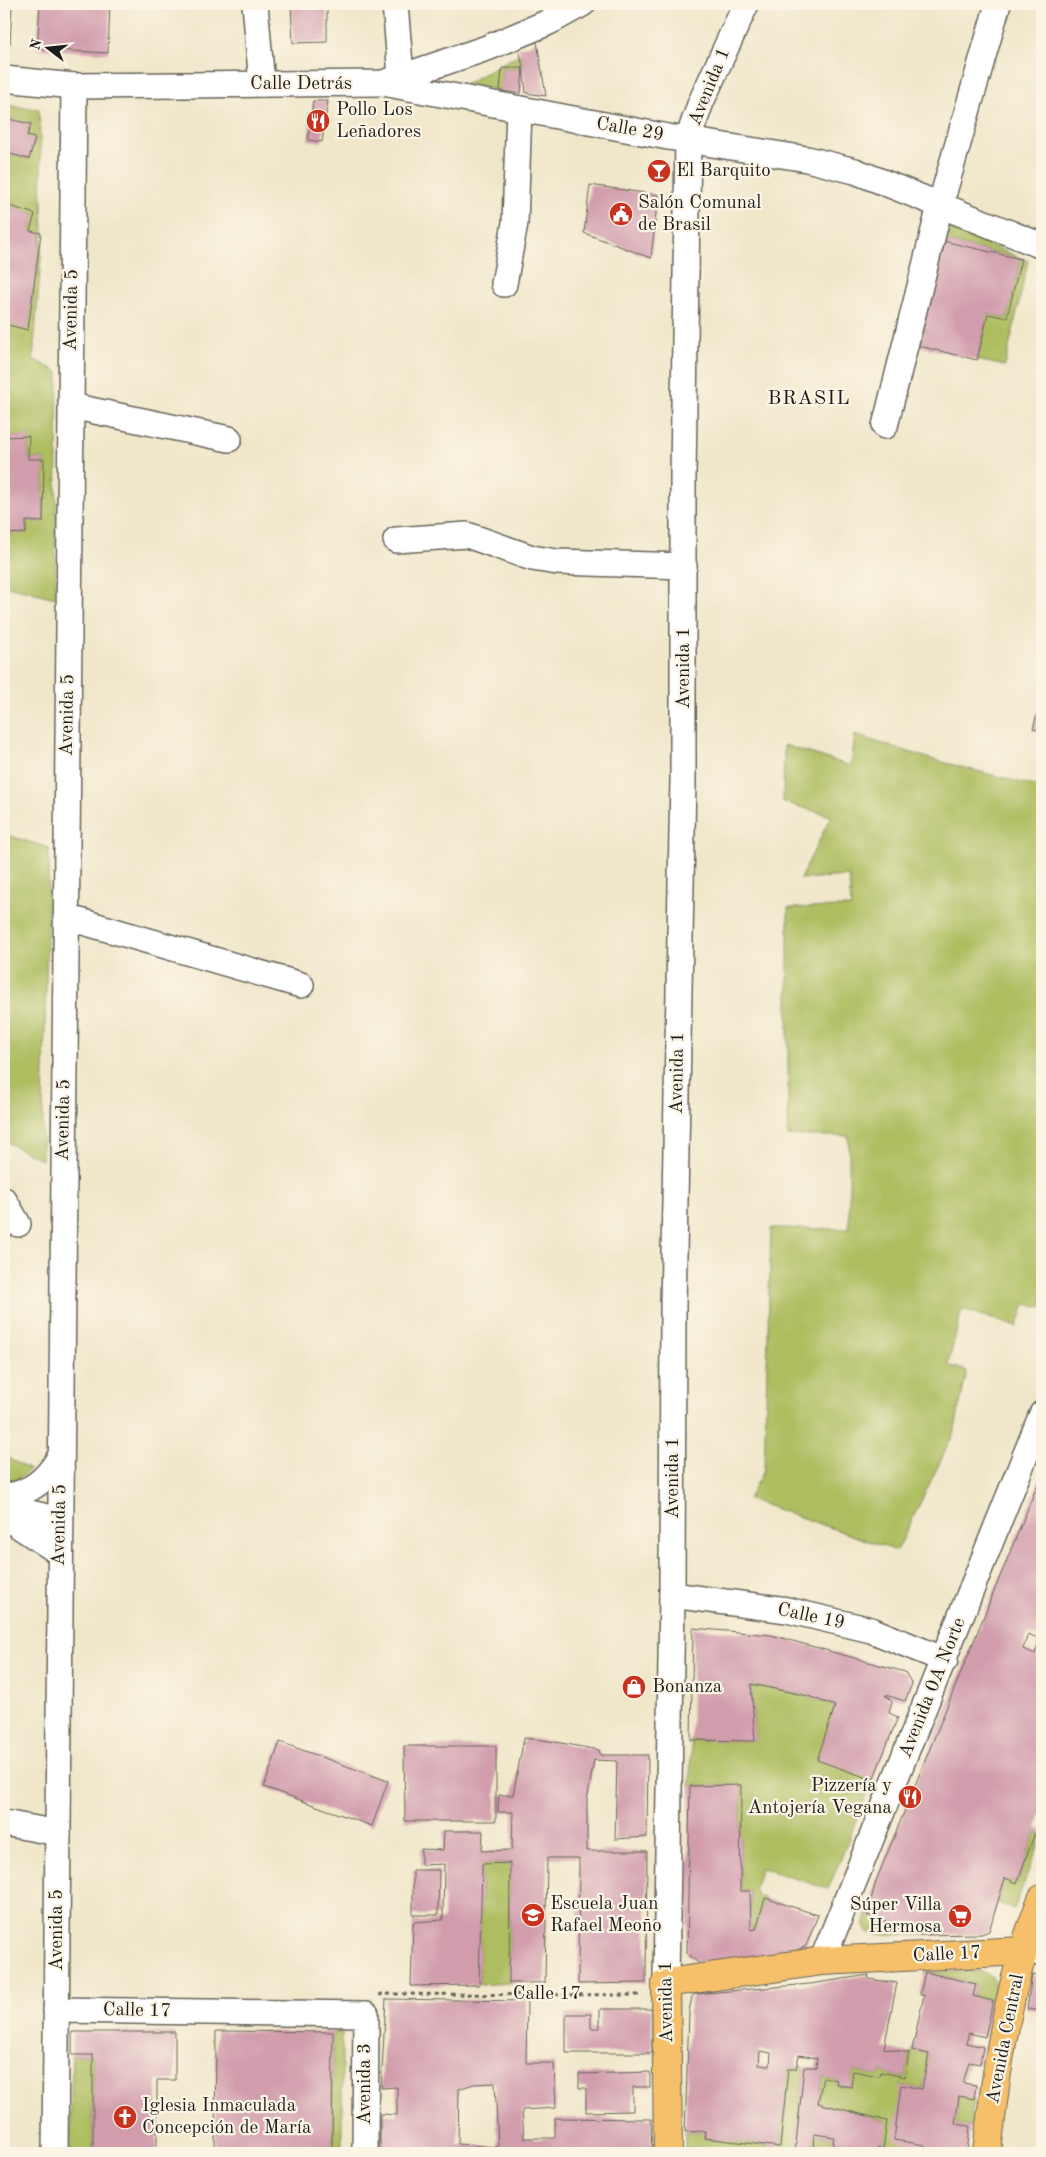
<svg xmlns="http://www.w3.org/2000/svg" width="1046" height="2157" font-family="'Old Standard TT',serif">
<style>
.green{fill:#aebd60;stroke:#656c3e}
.building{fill:#d19dad;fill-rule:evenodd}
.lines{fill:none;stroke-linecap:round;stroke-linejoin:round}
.minor-casing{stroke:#666359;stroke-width:28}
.major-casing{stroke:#666359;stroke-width:30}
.path{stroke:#666359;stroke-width:3;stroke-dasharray:4 4;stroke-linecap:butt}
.minor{stroke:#fff;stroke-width:25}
.major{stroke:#f6c06b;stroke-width:28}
.labels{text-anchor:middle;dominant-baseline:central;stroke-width:4.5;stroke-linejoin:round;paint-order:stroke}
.street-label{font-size:19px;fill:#1c1c1c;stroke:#fcf5e5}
.poi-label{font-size:19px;fill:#1c1c1c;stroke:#fcf5e5;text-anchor:start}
.neighbourhood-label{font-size:20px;letter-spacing:1px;fill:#1c1c1c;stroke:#fcf5e5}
</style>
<rect width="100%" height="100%" fill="#fcf5e5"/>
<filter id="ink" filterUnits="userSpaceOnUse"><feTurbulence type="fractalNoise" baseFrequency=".02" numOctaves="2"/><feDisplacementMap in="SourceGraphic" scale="10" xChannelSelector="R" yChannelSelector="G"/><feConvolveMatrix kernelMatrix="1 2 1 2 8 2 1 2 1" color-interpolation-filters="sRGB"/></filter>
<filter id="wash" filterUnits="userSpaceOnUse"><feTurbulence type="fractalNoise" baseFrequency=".0096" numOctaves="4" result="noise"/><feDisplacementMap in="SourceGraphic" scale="20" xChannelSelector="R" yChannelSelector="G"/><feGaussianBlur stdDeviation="1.12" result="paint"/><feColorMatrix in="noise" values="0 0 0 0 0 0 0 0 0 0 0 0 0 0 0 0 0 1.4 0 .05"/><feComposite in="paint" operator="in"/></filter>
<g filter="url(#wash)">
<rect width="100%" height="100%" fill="#f0e7ca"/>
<g class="green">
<polygon points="520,54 523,68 502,68 500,91 465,84"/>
<polygon points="4,105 39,109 43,232 33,359 58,372 55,598 4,585 4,534 26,533 26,521 43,522 44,459 28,459 29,436 4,437 4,324 28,329 41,233 30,231 35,214 4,204 10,154 29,159 35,139 27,136 31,124 4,118"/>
<polygon points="941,225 1028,261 1005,366 977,360 988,314 1007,318 1021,259 944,241 919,346 912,344"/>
<polygon points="855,735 931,759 1042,788 1042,1307 1025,1304 1017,1327 962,1309 948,1365 967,1371 954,1433 897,1551 748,1499 764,1469 771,1228 849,1229 849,1136 788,1136 788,908 851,907 849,876 800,879 831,816 783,802 784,745 851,766"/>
<polygon points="4,834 49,848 42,1160 4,1141"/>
<polygon points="4,1456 30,1470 20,1478 4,1482"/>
<polygon points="751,1684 808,1696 835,1706 818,1759 873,1780 828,1889 761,1868 754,1889 758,1896 765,1898 756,1929 751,1930 750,1891 740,1891 741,1785 690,1786 691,1740 755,1741"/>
<polygon points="1035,1833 1042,1836 1014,1909 998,1903 1005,1878 1017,1883"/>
<polygon points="510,1863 509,1983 479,1985 482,1864"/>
<polygon points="867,1915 916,1929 922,1929 919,1935 873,1934 866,1931 864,1926"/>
<polygon points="925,1972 979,1971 989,1974 994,1980 996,1987 993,2001 973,1996 976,1984"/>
<polygon points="333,2032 342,2033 342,2153 332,2153"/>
<polygon points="912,2050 929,2054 922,2089 901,2085 925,2145 924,2153 877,2153 878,2148 883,2149 887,2121 818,2103 823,2077 837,2080 836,2085 851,2087 853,2071 879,2076 880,2072 905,2077 909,2053 912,2054"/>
<polygon points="72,2055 93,2055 93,2153 70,2153"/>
<polygon points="797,2066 804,2067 795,2153 732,2153 717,2151 716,2153 685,2153 685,2132 705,2131 704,2138 780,2147 788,2069 796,2069"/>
<polygon points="959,2096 974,2099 970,2126 955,2124"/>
<polygon points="814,2134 834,2137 831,2153 813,2153"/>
</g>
<g id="blocks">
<g class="building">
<polygon points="4,4 12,4 10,44 4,44"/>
<polygon points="40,4 110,4 108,53 37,49"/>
<polygon points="312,4 327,4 327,42 293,43 291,5"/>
<polygon points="537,42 546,96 526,93 523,68 521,93 500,91 502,68 523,68 519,48"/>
<polygon points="313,101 328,101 322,142 308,140"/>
<polygon points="4,118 31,124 27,136 35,138 29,159 10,154 5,195"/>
<polygon points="590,185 658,195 651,258 584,233"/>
<polygon points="4,204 35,214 30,231 41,233 28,330 4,324 4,238 6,228 4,228"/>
<polygon points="943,241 1021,259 1007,318 988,314 977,360 919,346"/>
<polygon points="29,436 28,459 44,459 43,522 26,521 26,533 4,534 4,437"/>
<polygon points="1042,695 1042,731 1033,729"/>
<path d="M1039 1481 1042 1483V1810L1036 1828 1042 1830V1835L1035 1833 1017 1883 1005 1878 989 1931 982 1934 919 1935 922 1929H916L914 1934 905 1933 896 1925 867 1915 876 1881ZM1028 1634 1040 1639 1035 1654 1023 1649Z"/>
<polygon points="693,1628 771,1635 905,1672 912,1684 905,1701 885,1695 892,1702 889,1713 898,1717 873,1780 817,1760 835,1706 808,1696 751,1684 755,1741 691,1740"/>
<polygon points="524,1738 550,1741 599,1750 600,1755 648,1755 647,1837 615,1839 617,1761 594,1760 587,1801 587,1851 647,1851 646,1983 578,1984 579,1858 547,1858 545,1983 509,1983 510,1863 482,1864 479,1985 411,1986 413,1922 443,1920 444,1864 421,1865 421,1849 443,1850 444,1831 483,1831 482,1851 512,1850 513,1812 498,1812 499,1795 513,1795"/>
<polygon points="280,1742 388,1781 372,1826 264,1787"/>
<polygon points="404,1746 496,1746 496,1821 405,1821"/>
<polygon points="741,1785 740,1891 750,1891 751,1930 756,1929 765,1898 818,1915 806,1946 795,1951 701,1965 687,1954 690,1786"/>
<polygon points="413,1870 439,1870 438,1915 413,1915"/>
<polygon points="925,1972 976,1984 973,1996 993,2001 985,2037 969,2033 966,2043 983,2047 980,2064 969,2062 963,2083 976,2085 974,2099 959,2096 955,2124 970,2126 967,2153 924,2153 925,2145 894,2140 901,2085 922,2089 929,2054 912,2050 924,1995 920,1994"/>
<path d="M869 1975 868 1979 897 1983 884 2048 909 2053 905 2077 880 2072 879 2076 853 2071 851 2087 836 2084 837 2080 823 2077 818 2103 887 2121 883 2150 878 2148 877 2153H831L834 2137 814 2134 813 2153H795L804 2067H816L817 2058 799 2055 796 2069H788L780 2147 704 2138 705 2131 685 2132 689 2011 692 1997 695 1994 810 1984ZM760 2051 771 2053 770 2066 759 2065Z"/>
<polygon points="1032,1975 1042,1976 1042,2011 1027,2009"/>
<path d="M386 1999 527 2001 526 2063H554L556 2108 522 2110 524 2138H555V2118L651 2119 652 2153H458V2151L454 2153H380V2114L397 2115V2087L381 2088ZM495 2083 498 2147 458 2144 459 2089 473 2084Z"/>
<polygon points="600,2009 652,2009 652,2053 566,2053 566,2014 591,2014 591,2028 600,2028"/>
<polygon points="216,2031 333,2032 332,2153 215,2153"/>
<polygon points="72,2032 175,2032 175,2080 157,2080 157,2153 93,2153 93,2055 72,2055"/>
<polygon points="650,2072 650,2087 633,2087 633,2111 586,2112 586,2088 579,2088 579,2074"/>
</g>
</g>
</g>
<g filter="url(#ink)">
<use href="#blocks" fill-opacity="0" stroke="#666359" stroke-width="1"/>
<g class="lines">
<g class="minor-casing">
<g id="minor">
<polyline points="255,4 262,84"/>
<polyline points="395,4 401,76"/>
<polyline points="4,79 74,86 383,83 487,48 549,22 582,4"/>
<polyline points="383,83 668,137 807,159 855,171 1042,246"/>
<polyline points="504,284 515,223 519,109"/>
<polyline points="71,406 229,439"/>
<polyline points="885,426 940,206 998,4"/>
<polyline points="396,540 467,535 532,558 557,562 684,566"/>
<polyline points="66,917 301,985"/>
<polyline points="4,1200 18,1224"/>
<path d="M4 1497C31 1493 48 1479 61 1455"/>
<polyline points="4,1507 60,1520"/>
<polyline points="4,1516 60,1553"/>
<polyline points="672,1595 787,1610 871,1630 945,1660"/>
<polyline points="4,1823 58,1833"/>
<polyline points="1023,1951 1042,1953"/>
<polyline points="822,1961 1042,1414"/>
<polyline points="666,1983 672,1595 673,1307 683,779 683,476 688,139 701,102 746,4"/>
<polyline points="56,2010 366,2014 365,2153"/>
<polyline points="55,2153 74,86"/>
</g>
</g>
<g class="major-casing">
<g id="major">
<polyline points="668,2153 666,1983 822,1961 1023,1951"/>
<path d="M987 2153C994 2088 1004 2012 1024 1950 1029 1933 1036 1916 1042 1899"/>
</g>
</g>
<polyline class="path" points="380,1996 381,1994 642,1995"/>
<use href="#minor" class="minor"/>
<use href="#major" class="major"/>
</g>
</g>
<defs>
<g id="restaurant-disc" transform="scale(1.25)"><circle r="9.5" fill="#c8321e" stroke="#fcf5e5"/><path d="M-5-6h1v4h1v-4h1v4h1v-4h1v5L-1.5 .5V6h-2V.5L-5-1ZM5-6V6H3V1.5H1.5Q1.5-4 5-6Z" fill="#fff"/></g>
<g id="bar-disc" transform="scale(1.25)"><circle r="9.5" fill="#c8321e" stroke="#fcf5e5"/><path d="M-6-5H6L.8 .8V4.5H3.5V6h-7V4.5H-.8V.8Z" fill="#fff"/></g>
<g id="civic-disc" transform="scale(1.25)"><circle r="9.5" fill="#c8321e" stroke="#fcf5e5"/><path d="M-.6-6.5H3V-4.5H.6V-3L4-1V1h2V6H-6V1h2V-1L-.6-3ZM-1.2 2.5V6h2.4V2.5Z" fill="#fff"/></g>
<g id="shop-disc" transform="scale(1.25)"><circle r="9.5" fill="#c8321e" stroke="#fcf5e5"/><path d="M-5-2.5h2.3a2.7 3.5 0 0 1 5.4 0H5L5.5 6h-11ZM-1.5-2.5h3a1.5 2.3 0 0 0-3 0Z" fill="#fff"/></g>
<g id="school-disc" transform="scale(1.25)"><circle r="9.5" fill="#c8321e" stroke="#fcf5e5"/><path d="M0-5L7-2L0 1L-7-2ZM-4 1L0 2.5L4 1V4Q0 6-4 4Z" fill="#fff"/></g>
<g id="supermarket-disc" transform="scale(1.25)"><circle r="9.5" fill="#c8321e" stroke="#fcf5e5"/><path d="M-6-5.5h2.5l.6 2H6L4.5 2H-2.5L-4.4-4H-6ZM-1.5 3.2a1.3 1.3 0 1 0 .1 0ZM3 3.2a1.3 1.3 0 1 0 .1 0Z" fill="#fff"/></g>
<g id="church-disc" transform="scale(1.25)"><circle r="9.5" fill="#c8321e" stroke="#fcf5e5"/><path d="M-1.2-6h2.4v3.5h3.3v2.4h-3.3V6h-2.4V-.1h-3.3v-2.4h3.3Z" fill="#fff"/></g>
</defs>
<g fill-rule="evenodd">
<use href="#restaurant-disc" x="318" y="121"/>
<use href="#bar-disc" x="659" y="171"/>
<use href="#civic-disc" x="621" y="214"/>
<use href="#shop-disc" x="634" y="1687"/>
<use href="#restaurant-disc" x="910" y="1797"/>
<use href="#school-disc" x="533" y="1915"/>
<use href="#supermarket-disc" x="960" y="1916"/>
<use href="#church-disc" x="125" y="2117"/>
</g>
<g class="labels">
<g class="street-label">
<text x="301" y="84">Calle Detrás</text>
<text transform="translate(710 87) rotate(-68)">Avenida 1</text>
<text transform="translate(630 130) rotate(10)">Calle 29</text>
<text transform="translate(72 310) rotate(-89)">Avenida 5</text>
<text transform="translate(684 668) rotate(-90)">Avenida 1</text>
<text transform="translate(68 715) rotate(-89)">Avenida 5</text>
<text transform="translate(678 1073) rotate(-89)">Avenida 1</text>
<text transform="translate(64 1120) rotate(-89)">Avenida 5</text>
<text transform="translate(673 1478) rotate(-90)">Avenida 1</text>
<text transform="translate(60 1525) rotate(-89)">Avenida 5</text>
<text transform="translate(811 1617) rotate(12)">Calle 19</text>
<text transform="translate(933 1688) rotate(-68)">Avenida 0A Norte</text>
<text transform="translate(57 1930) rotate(-90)">Avenida 5</text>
<text transform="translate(947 1955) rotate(-3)">Calle 17</text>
<text x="547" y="1994">Calle 17</text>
<text transform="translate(667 2002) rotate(-91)">Avenida 1</text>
<text transform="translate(137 2011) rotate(1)">Calle 17</text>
<text transform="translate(1006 2039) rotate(-79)">Avenida Central</text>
<text transform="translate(365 2084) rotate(-90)">Avenida 3</text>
</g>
<g class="poi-label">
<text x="336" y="110">Pollo Los<tspan x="336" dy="22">Leñadores</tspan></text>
<text x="676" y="171">El Barquito</text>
<text x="638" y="203">Salón Comunal<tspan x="638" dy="22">de Brasil</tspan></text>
<text x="652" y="1687">Bonanza</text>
<text x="892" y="1786" text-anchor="end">Pizzería y<tspan x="892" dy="22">Antojería Vegana</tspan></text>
<text x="550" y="1904">Escuela Juan<tspan x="550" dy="22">Rafael Meoño</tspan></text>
<text x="942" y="1905" text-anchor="end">Súper Villa<tspan x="942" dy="22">Hermosa</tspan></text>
<text x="142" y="2106">Iglesia Inmaculada<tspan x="142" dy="22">Concepción de María</tspan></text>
</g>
<g class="neighbourhood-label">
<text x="809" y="399">BRASIL</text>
</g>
</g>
<rect width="1046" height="2157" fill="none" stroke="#fcf5e5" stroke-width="20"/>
<g transform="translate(48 48) rotate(286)" stroke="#fcf5e5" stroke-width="4" paint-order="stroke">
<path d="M0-4L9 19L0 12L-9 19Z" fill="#1c1c1c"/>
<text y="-8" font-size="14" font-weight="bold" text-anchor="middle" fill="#1c1c1c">N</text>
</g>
</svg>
